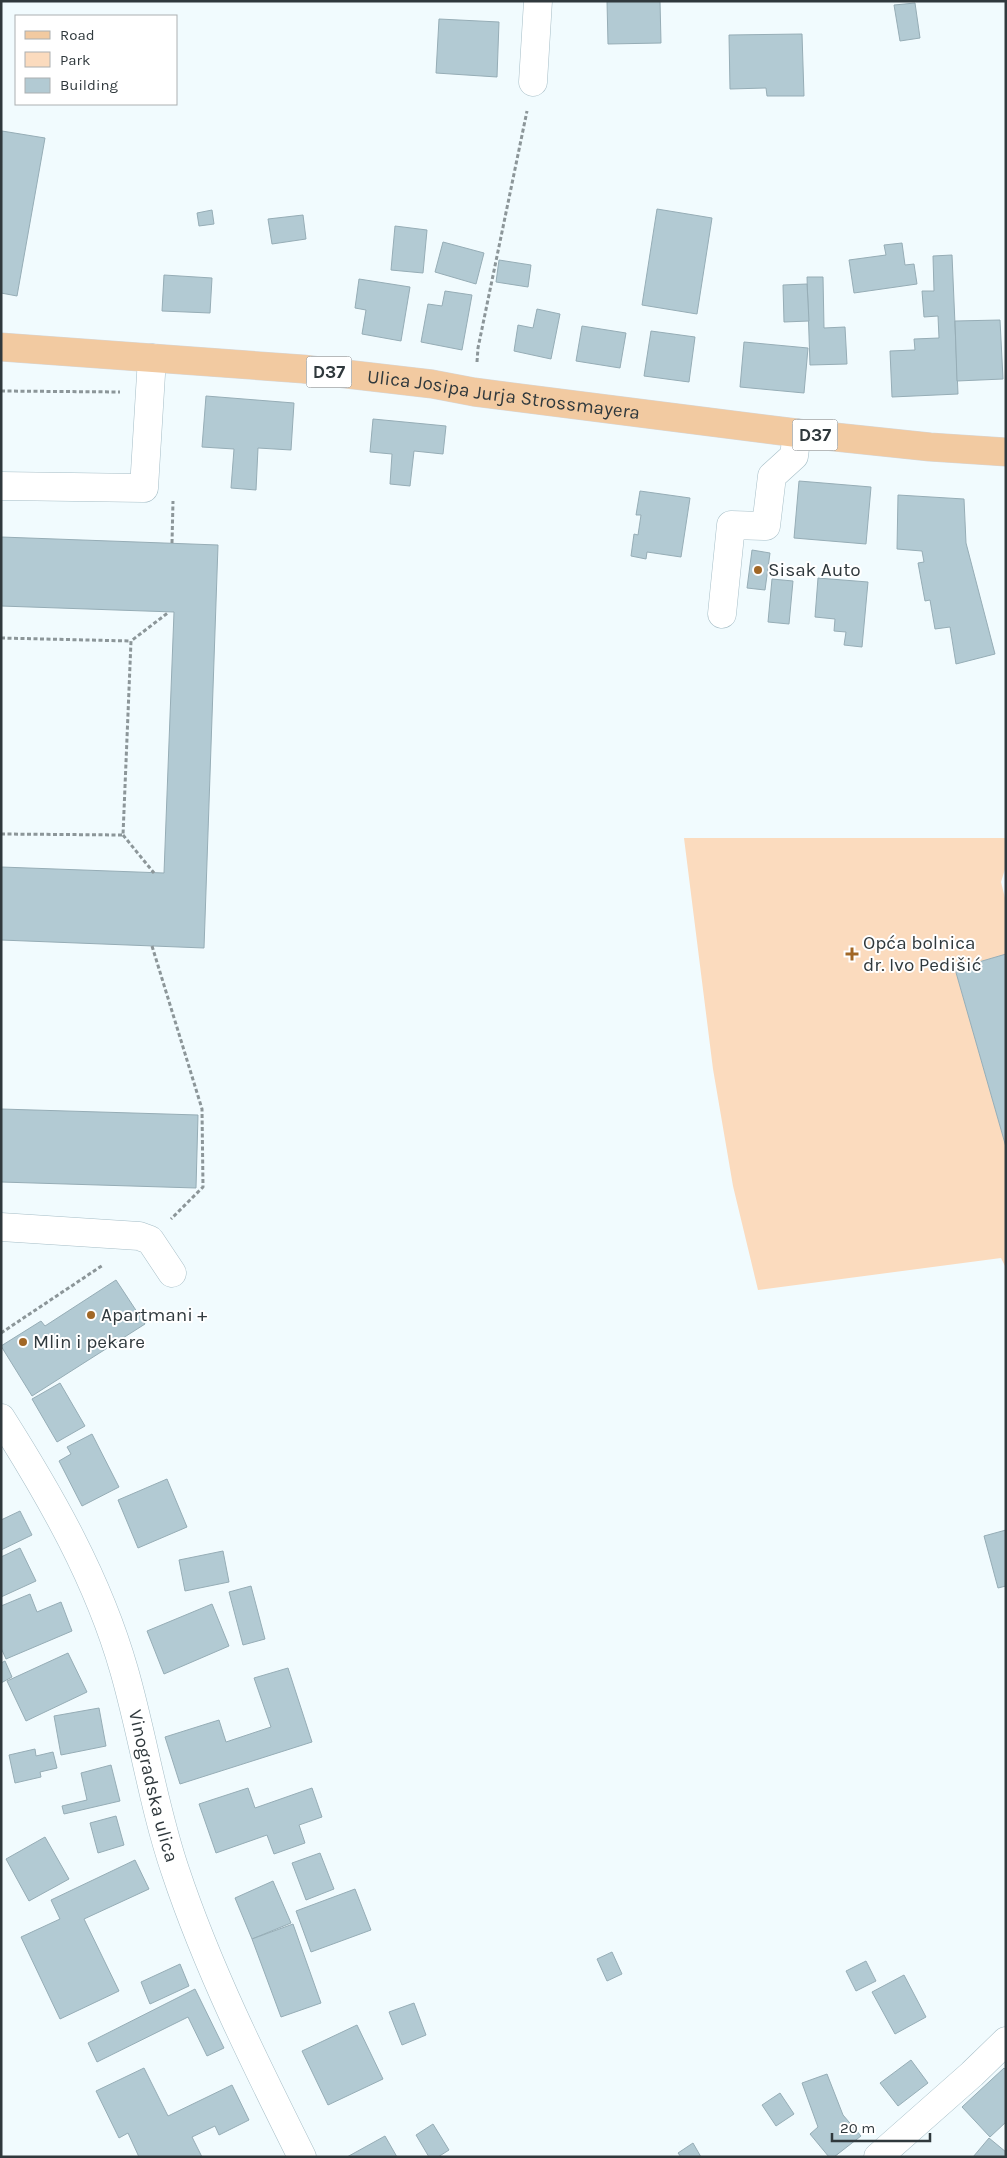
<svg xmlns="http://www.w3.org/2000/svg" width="1007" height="2158" font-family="Karla,sans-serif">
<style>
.green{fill:#fbdbbe}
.building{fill:#b2cad3;stroke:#96adb6}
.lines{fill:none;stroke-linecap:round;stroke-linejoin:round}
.minor-casing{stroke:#a6bec7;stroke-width:29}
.major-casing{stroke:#d6d7d8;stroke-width:29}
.path{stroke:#8c9699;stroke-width:3;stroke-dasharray:4 2.5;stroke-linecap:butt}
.minor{stroke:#fff;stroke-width:28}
.major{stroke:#f2caa1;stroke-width:28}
.poi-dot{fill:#a16726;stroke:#fff;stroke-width:2}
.labels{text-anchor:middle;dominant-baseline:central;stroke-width:4;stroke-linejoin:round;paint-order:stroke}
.shield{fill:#fff;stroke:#6e7477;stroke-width:1}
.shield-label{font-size:18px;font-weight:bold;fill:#30393d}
.street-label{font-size:19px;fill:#30393d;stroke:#fff}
.poi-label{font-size:19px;fill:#30393d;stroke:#fff;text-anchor:start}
</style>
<rect width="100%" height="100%" fill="#f1fbfe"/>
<polygon class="green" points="684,838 1006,838 1006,866 1001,882 1006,902 1006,954 955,969 1006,1147 1006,1268 1001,1258 758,1290 733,1186 713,1069"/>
<g class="building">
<polygon points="607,1 660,1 661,43 608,44"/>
<polygon points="915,3 920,38 900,41 894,5"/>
<polygon points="439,19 499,22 497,77 436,73"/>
<polygon points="802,34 804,96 767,96 766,88 730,89 729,35"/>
<polygon points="2,131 45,138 17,296 1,293"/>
<polygon points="657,209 712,218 697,314 642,305"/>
<polygon points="212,210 214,224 199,226 197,213"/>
<polygon points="303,215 306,239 272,244 268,219"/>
<polygon points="395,226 427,230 423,273 391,270"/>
<polygon points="443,242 484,253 476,284 435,272"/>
<polygon points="902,243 905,265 914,264 917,284 854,293 849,260 886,255 884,245"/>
<polygon points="952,255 958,394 892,397 890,351 915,350 914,339 939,338 938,316 924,317 922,291 934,291 933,256"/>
<polygon points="499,260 531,265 528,287 496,282"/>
<polygon points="164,275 212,278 210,313 162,311"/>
<polygon points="807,277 823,277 824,328 845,327 847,364 810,365"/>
<polygon points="359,279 410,287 401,341 362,334 366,310 355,308"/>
<polygon points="807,284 809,321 784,322 783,285"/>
<polygon points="445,291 472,295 462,350 421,342 428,304 442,306"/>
<polygon points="537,309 560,314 551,359 514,351 518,325 533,328"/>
<polygon points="1000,320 1003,379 957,381 955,321"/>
<polygon points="582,326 626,333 620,368 576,361"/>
<polygon points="651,331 695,337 689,382 644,376"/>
<polygon points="744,342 808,348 804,393 740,387"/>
<polygon points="206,396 294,403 291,450 258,448 256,490 231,488 234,449 202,447"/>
<polygon points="373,419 446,426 443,454 414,451 410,486 390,484 392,454 370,452"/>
<polygon points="799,481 871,487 866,544 794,538"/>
<polygon points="640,491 690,498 681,557 647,552 646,559 631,556 634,534 638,535 641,515 636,515"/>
<polygon points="898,495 964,499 966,543 995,654 956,664 950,627 935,629 930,600 925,601 918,563 924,562 922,551 897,549"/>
<polygon points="1,537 218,545 204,948 1,940 1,867 164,873 174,612 1,606"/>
<polygon points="752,550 770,553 765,590 747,588"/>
<polygon points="818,578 868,582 862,647 844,645 846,632 834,631 835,619 815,617"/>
<polygon points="772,579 793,581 789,624 768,622"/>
<polygon points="1006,954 1006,1147 955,969"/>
<polygon points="1,1109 198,1115 196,1188 1,1182"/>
<polygon points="116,1280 145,1324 32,1396 1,1346 41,1321 45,1326"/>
<polygon points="60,1383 85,1426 57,1442 32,1399"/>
<polygon points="92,1434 119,1487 82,1506 59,1461 71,1454 67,1447"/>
<polygon points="167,1479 187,1527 138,1548 118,1500"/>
<polygon points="20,1511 32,1535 1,1550 1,1520"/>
<polygon points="1006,1530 1006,1586 998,1588 984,1536"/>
<polygon points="20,1548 36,1581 1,1597 1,1557"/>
<polygon points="223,1551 229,1582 185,1591 179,1560"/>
<polygon points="251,1586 265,1639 243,1645 229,1592"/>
<polygon points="30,1594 37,1612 61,1602 72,1631 6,1659 1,1648 1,1606"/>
<polygon points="212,1604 229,1646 164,1674 147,1631"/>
<polygon points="68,1653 87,1692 26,1721 7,1681"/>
<polygon points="5,1661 12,1677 1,1683 1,1663"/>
<polygon points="288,1668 312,1742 180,1784 165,1737 219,1720 226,1742 271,1727 254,1678"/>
<polygon points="99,1708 106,1746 61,1755 54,1716"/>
<polygon points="35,1749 36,1756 53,1752 57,1768 40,1772 41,1777 15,1783 9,1755"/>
<polygon points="111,1765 120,1801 64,1814 62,1806 87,1800 81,1773"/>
<polygon points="248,1788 255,1808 312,1788 322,1817 299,1825 305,1843 274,1854 267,1835 216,1853 199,1804"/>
<polygon points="116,1816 124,1845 98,1853 90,1823"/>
<polygon points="45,1837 69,1879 29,1901 6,1859"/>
<polygon points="320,1853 334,1889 306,1900 292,1863"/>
<polygon points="135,1860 149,1889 84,1919 119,1991 60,2019 21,1937 60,1919 51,1900"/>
<polygon points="273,1881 291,1923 252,1939 235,1898"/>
<polygon points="355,1889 371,1930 311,1952 296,1911"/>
<polygon points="293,1924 321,2003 281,2017 252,1939"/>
<polygon points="612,1952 622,1974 607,1981 597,1959"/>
<polygon points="866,1961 876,1981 856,1991 846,1971"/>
<polygon points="180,1964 189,1986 150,2004 141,1982"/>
<polygon points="904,1975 926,2017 895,2034 872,1992"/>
<polygon points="195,1989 224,2048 207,2056 188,2017 97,2062 88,2043"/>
<polygon points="414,2003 426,2035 402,2045 389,2012"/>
<polygon points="357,2025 383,2079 328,2105 302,2051"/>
<polygon points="911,2060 928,2083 898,2106 880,2083"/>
<polygon points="144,2068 168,2116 232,2085 249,2120 219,2135 215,2126 192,2137 202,2157 139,2157 128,2133 119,2138 96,2091"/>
<polygon points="1004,2068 1006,2070 1006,2122 990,2137 962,2107"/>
<polygon points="827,2074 843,2115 861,2136 834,2157 829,2157 810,2134 818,2127 802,2083"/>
<polygon points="780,2093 794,2114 776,2126 762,2105"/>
<polygon points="433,2124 449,2150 438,2157 429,2157 416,2135"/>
<polygon points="385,2136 397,2157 347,2157"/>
<polygon points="989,2138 1006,2152 1006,2157 973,2157"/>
<polygon points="693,2143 701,2157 681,2157 678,2153"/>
</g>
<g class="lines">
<g class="minor-casing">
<g id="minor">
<polyline points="533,82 538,1"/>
<polyline points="1,486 144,488 152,358"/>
<polyline points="722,614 731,525 766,526 772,476 794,456 797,433"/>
<polyline points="1,1227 139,1236 150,1240 172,1273"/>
<path id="s1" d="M1 1418C51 1497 98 1579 124 1670 143 1736 153 1805 175 1870 208 1969 255 2063 302 2157"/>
<polyline points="878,2157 972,2074 1006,2041"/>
</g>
</g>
<g class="major-casing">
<g id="major">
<path id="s2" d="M1 347 303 369 432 384 474 392 797 433 930 447 1006 452"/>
</g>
</g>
<g class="path">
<polyline points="477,362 478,348 527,111"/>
<polyline points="1,391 120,392"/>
<polyline points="172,543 173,501"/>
<polyline points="1,638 131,641"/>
<polyline points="1,834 123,835 131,641 169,612"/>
<polyline points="123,835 154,873"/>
<polyline points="152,946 202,1109 203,1187 171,1219"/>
<polyline points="1,1333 103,1265"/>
</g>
<use href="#minor" class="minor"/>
<use href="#major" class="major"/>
</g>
<g class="poi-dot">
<circle cx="758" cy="570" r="5"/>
<path d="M849.5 946.5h5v5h5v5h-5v5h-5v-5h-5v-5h5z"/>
<circle cx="91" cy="1315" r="5"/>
<circle cx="23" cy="1342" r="5"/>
</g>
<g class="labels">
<g class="shield">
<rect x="306.5" y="356.5" width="45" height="31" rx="4"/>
<rect x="792.5" y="419.5" width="45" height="31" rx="4"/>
</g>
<g class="shield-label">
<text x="329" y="372">D37</text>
<text x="815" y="435">D37</text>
</g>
<g class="street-label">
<text stroke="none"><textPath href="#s2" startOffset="505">Ulica Josipa Jurja Strossmayera</textPath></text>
<text stroke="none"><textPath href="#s1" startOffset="401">Vinogradska ulica</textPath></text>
</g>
<g class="poi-label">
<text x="768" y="570">Sisak Auto</text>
<text x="863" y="943">Opća bolnica<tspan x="863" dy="22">dr. Ivo Pedišić</tspan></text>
<text x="101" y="1315">Apartmani +</text>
<text x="33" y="1342">Mlin i pekare</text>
</g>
</g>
<rect width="1007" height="2158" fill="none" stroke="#30393d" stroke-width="5"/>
<rect x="15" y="15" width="162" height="90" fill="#ffffff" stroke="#acb0b1"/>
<rect x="25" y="31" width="25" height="8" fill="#f2caa1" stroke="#acb0b1"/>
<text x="60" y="40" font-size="15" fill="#30393d">Road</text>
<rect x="25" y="52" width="25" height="15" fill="#fbdbbe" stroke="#acb0b1"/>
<text x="60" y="65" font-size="15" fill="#30393d">Park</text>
<rect x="25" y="78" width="25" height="15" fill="#b2cad3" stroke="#acb0b1"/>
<text x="60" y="90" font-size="15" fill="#30393d">Building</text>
<path d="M832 2133v8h98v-8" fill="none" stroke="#30393d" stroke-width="2.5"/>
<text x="840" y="2133" font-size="15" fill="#30393d" stroke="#ffffff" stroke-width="4" paint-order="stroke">20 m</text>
</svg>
